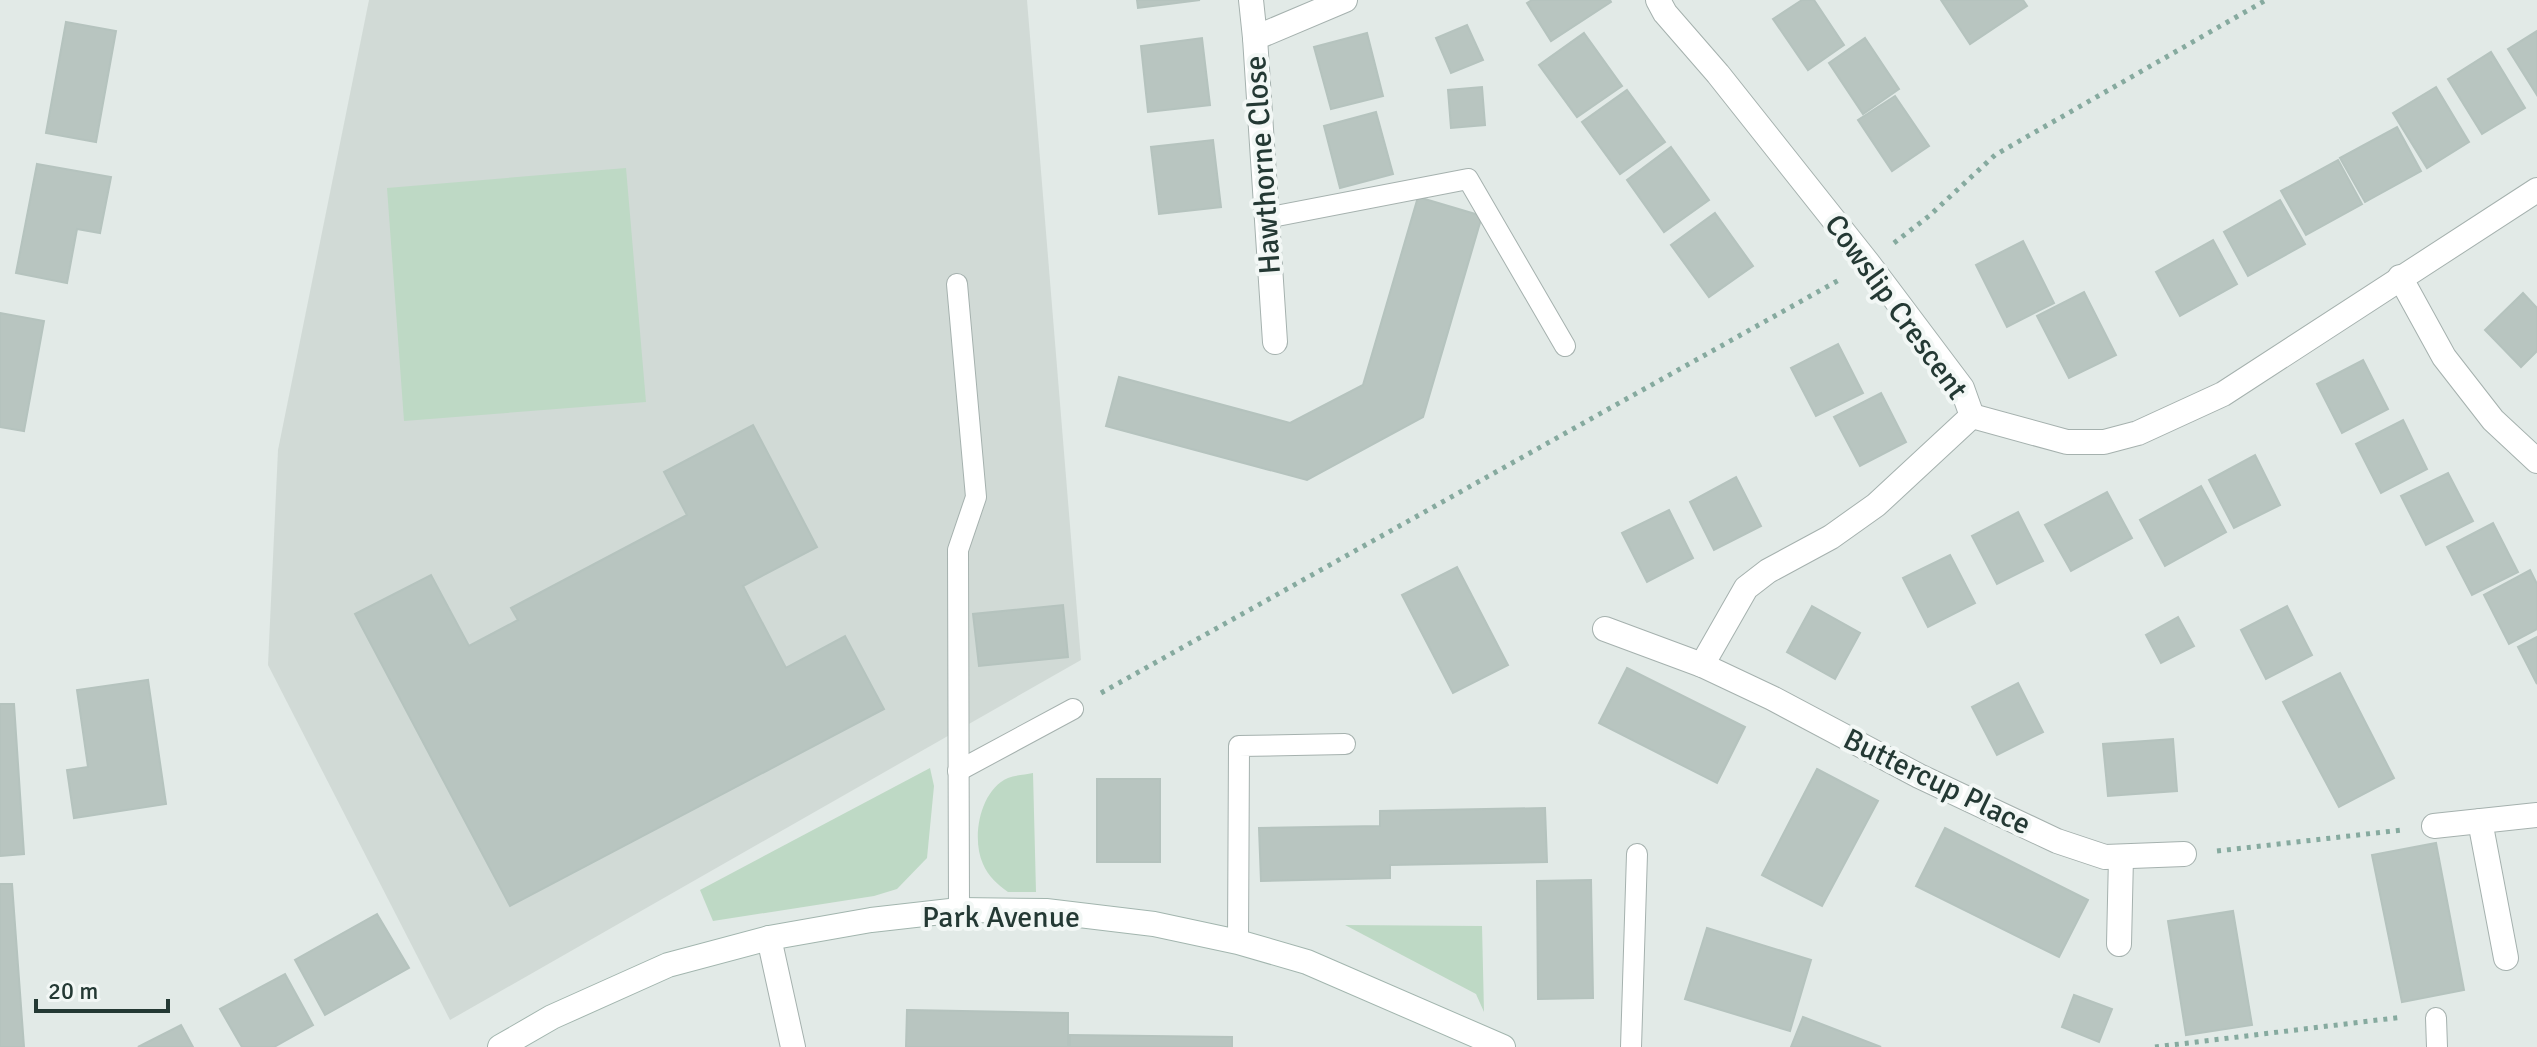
<svg xmlns="http://www.w3.org/2000/svg" width="2537" height="1047" font-family="Signika,sans-serif">
<style>
.built{fill:#d1dad6}
.green{fill:#bed9c5}
.building{fill:#b8c5c0;stroke:#b5c3be;stroke-width:2}
.lines{fill:none;stroke-linecap:round;stroke-linejoin:round}
.lane-casing{stroke:#a5b1ae;stroke-width:22}
.street-casing{stroke:#a5b1ae;stroke-width:26}
.secondary-casing{stroke:#a2b5ae;stroke-width:26}
.path{stroke:#86aa9f;stroke-width:5;stroke-dasharray:4 6;stroke-linecap:butt}
.lane{stroke:#fff;stroke-width:20}
.street{stroke:#fff;stroke-width:24}
.secondary{stroke:#fff;stroke-width:24}
.labels{text-anchor:middle;dominant-baseline:central;stroke-width:8;stroke-linejoin:round;paint-order:stroke}
.street-label{font-size:30px;fill:#243934;stroke:#f2f7f5}
</style>
<rect width="100%" height="100%" fill="#e2eae7"/>
<polygon class="built" points="369,0 1027,0 1081,660 450,1020 268,665 278,450"/>
<g class="green">
<polygon points="626,168 646,402 404,421 387,188"/>
<polygon points="930,768 934,786 927,858 897,889 874,896 713,921 700,890"/>
<path d="M1033 773 1036 892H1008C997 884 988 876 983 864 971 838 980 790 1008 778 1015 775 1025 775 1033 773Z"/>
<polygon points="1345,925 1482,926 1484,1012 1476,994"/>
</g>
<g class="building">
<polygon points="1137,0 1200,0 1138,8"/>
<polygon points="1532,0 1610,0 1611,2 1551,41 1527,3"/>
<polygon points="1802,0 1814,0 1844,45 1808,70 1773,19"/>
<polygon points="1941,0 2023,0 2027,6 1970,44"/>
<polygon points="66,22 116,31 96,142 46,133"/>
<polygon points="1467,25 1483,60 1451,73 1436,38"/>
<polygon points="2537,31 2537,95 2508,49"/>
<polygon points="1367,33 1383,96 1331,109 1314,47"/>
<polygon points="1584,33 1622,86 1577,117 1539,65"/>
<polygon points="1202,38 1210,105 1148,112 1141,46"/>
<polygon points="1865,38 1899,89 1863,114 1829,63"/>
<polygon points="2491,52 2525,108 2482,134 2448,79"/>
<polygon points="1482,87 1485,125 1451,128 1448,90"/>
<polygon points="2436,87 2469,142 2427,168 2393,113"/>
<polygon points="1627,90 1665,142 1620,174 1582,122"/>
<polygon points="1895,96 1929,146 1892,171 1858,120"/>
<polygon points="1376,112 1393,174 1340,188 1324,126"/>
<polygon points="2397,127 2421,171 2365,202 2340,158"/>
<polygon points="1213,140 1221,207 1159,214 1151,147"/>
<polygon points="1671,147 1709,200 1664,232 1627,180"/>
<polygon points="2338,160 2362,204 2306,235 2281,191"/>
<polygon points="37,164 111,177 100,233 77,229 67,283 16,273"/>
<polygon points="1418,197 1482,216 1423,417 1307,480 1106,426 1119,377 1290,423 1363,385"/>
<polygon points="2280,200 2305,244 2248,276 2224,232"/>
<polygon points="1715,213 1753,266 1709,297 1671,245"/>
<polygon points="2213,240 2237,284 2180,316 2156,272"/>
<polygon points="2023,241 2054,303 2007,327 1976,265"/>
<polygon points="2084,292 2116,355 2069,378 2037,316"/>
<polygon points="2523,293 2537,308 2537,351 2521,367 2485,330"/>
<polygon points="0,313 44,321 24,431 0,427"/>
<polygon points="1838,344 1863,393 1816,416 1791,368"/>
<polygon points="2363,360 2388,409 2342,433 2317,384"/>
<polygon points="1881,393 1906,442 1860,466 1834,417"/>
<polygon points="2403,420 2427,469 2381,493 2356,444"/>
<polygon points="753,425 817,547 743,586 786,668 845,636 884,709 510,906 355,614 431,575 469,646 518,620 511,608 687,515 664,472"/>
<polygon points="2255,455 2280,505 2234,528 2209,480"/>
<polygon points="2448,473 2473,521 2426,545 2401,496"/>
<polygon points="1736,477 1761,526 1714,550 1690,502"/>
<polygon points="2201,486 2226,532 2165,566 2140,520"/>
<polygon points="2107,492 2132,538 2071,571 2045,525"/>
<polygon points="1669,510 1693,558 1647,582 1622,533"/>
<polygon points="2018,512 2043,561 1997,584 1972,536"/>
<polygon points="2493,523 2518,572 2472,595 2447,547"/>
<polygon points="1950,555 1975,603 1928,627 1903,578"/>
<polygon points="1457,567 1508,665 1453,693 1402,595"/>
<polygon points="2530,570 2537,584 2537,629 2509,644 2484,595"/>
<polygon points="1063,605 1068,657 979,666 973,614"/>
<polygon points="1812,606 1860,633 1835,679 1787,652"/>
<polygon points="2287,606 2312,655 2266,679 2241,630"/>
<polygon points="2178,617 2194,646 2161,663 2146,635"/>
<polygon points="2537,637 2537,684 2518,647"/>
<polygon points="1627,668 1745,727 1717,783 1599,723"/>
<polygon points="2340,673 2394,778 2339,807 2283,702"/>
<polygon points="148,680 166,804 74,818 67,770 88,767 77,690"/>
<polygon points="2018,683 2043,732 1997,755 1972,707"/>
<polygon points="0,704 14,704 24,854 0,856"/>
<polygon points="2173,739 2177,791 2108,796 2103,744"/>
<polygon points="1817,769 1878,801 1822,906 1762,875"/>
<rect x="1097" y="779" width="63" height="83"/>
<polygon points="1545,808 1547,862 1390,865 1390,878 1261,881 1259,828 1380,826 1380,811"/>
<polygon points="1945,828 2088,900 2059,957 1916,886"/>
<polygon points="2436,843 2464,990 2402,1002 2372,855"/>
<polygon points="1591,880 1593,998 1538,999 1537,881"/>
<polygon points="0,884 12,884 24,1047 0,1047"/>
<polygon points="2233,911 2252,1025 2186,1035 2168,921"/>
<polygon points="377,914 409,968 325,1015 295,960"/>
<polygon points="1707,928 1811,960 1790,1031 1685,999"/>
<polygon points="285,974 313,1025 274,1047 242,1047 220,1009"/>
<polygon points="2074,995 2112,1009 2099,1042 2062,1027"/>
<polygon points="907,1010 1068,1013 1068,1047 906,1047"/>
<polygon points="1803,1017 1881,1047 1791,1047"/>
<polygon points="181,1025 193,1047 138,1047"/>
<polygon points="1070,1035 1232,1037 1232,1047 1070,1047"/>
</g>
<g class="lines">
<g class="lane-casing">
<g id="lane">
<polyline points="1266,218 1468,179 1565,346"/>
<polyline points="957,284 976,497 958,550 959,910"/>
<polyline points="958,771 1073,709"/>
<polyline points="1238,942 1239,746 1345,744"/>
<polyline points="2436,1018 2437,1047"/>
<polyline points="1631,1047 1637,854"/>
</g>
</g>
<g class="street-casing">
<g id="street">
<polyline points="1251,0 1255,38"/>
<polyline points="1658,0 1665,13 1718,74 1868,263 1962,388 1972,416"/>
<polyline points="2400,277 2444,357 2493,420 2537,461"/>
<polyline points="1275,342 1255,38 1345,0"/>
<polyline points="1972,416 2067,442 2104,442 2138,433 2223,394 2537,190"/>
<polyline points="1605,629 1702,665 1772,698 1919,776 2057,841 2105,857 2184,854"/>
<polyline points="1702,665 1746,588 1768,571 1831,537 1876,505 1972,416"/>
<polyline points="2480,821 2506,958"/>
<polyline points="2434,826 2537,815"/>
<polyline points="769,938 793,1047"/>
<polyline points="2119,944 2121,857"/>
</g>
</g>
<g class="secondary-casing">
<polyline id="secondary" points="500,1047 552,1017 668,965 769,938 871,920 959,910 1046,911 1154,924 1238,942 1307,962 1503,1047"/>
</g>
<g class="path">
<polyline points="1894,243 1929,216 1995,155 2266,0"/>
<polyline points="1101,693 1839,280"/>
<polyline points="2217,851 2402,830"/>
<polyline points="2155,1047 2403,1017"/>
</g>
<use href="#lane" class="lane"/>
<use href="#street" class="street"/>
<use href="#secondary" class="secondary"/>
</g>
<g class="labels">
<g class="street-label">
<text transform="translate(1263 165) rotate(-94)">Hawthorne Close</text>
<text transform="translate(1896 307) rotate(54)">Cowslip Crescent</text>
<text transform="translate(1937 782) rotate(26)">Buttercup Place</text>
<text x="1001" y="917">Park Avenue</text>
</g>
</g>
<path d="M36 999v12h132v-12" fill="none" stroke="#243934" stroke-width="4"/>
<text x="48" y="999" font-size="24" fill="#243934" stroke="#f2f7f5" stroke-width="6" paint-order="stroke">20 m</text>
</svg>
